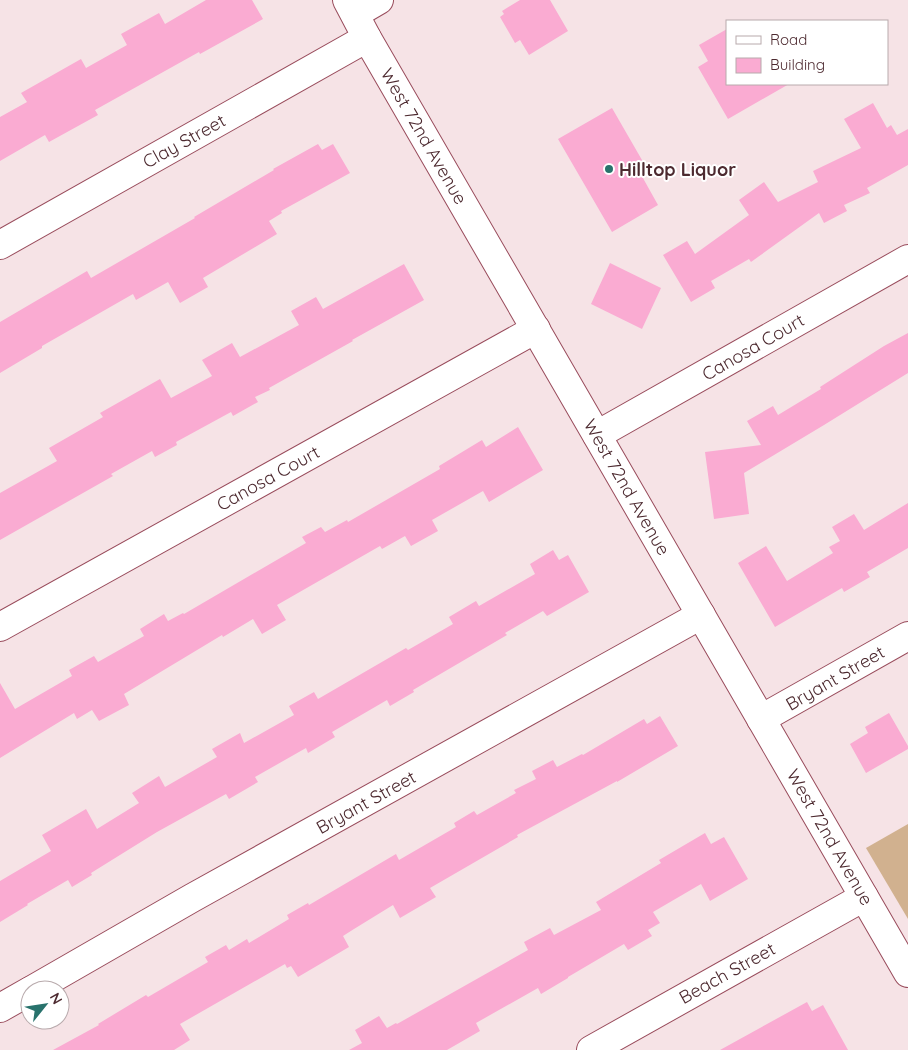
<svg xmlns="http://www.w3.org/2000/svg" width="908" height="1050" font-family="Quicksand,sans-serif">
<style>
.park{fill:#d1b18f}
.building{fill:#faabd2}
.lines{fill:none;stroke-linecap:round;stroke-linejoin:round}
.street-casing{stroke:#994c5c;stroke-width:30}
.secondary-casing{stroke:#994c5c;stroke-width:30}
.street{stroke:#fff;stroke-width:28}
.secondary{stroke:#fff;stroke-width:28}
.poi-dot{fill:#28726c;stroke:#fff;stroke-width:2}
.labels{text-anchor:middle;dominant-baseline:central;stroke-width:4;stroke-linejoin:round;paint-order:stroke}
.street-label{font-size:18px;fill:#4d2a30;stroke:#fff}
.poi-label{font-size:18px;font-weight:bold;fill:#4d2a30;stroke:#fff;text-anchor:start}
</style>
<rect width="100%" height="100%" fill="#f6e3e6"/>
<polygon class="park" points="908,824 908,919 866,848"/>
<g class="building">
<polygon points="206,0 252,0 263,19 200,54 199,52 95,110 98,115 49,142 45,135 0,161 0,117 27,102 21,93 81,59 86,68 127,45 121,34 159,13 165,24"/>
<polygon points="520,0 550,0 568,31 529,55 520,40 515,43 500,17 504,14 502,11"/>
<polygon points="727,29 727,84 789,84 728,119 698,67 708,61 699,45"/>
<polygon points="873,103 887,128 891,125 897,135 908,129 908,165 867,188 870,193 844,205 847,211 824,223 819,213 751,262 749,259 711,281 715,288 691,302 663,255 687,241 695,254 749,215 739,200 764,182 778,202 818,182 813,171 861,148 844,119"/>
<polygon points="612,108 646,167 639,171 658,205 612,232 558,139"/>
<polygon points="318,144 322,150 333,144 350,173 281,211 282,213 269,221 277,234 203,278 208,287 180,303 168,282 136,300 133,294 42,346 42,348 0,373 0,322 87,271 91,278 195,218 194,217 274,170 273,169"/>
<polygon points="610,263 661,288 642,329 591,304"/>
<polygon points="404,264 424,300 352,340 353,341 269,388 270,390 255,397 258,402 233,416 231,412 176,442 177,445 155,457 152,451 111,474 113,476 0,540 0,493 57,461 49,448 103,417 100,413 160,379 171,398 212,376 202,360 232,343 240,357 299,325 291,311 316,297 323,309"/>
<polygon points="908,333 908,373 824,425 744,473 749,514 714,519 705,452 761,445 747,421 773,406 778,415 821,389 820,387 884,346"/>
<polygon points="518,427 543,470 489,502 483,491 432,520 438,531 411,546 405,536 382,549 380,546 277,605 286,620 262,634 253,619 223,637 222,635 124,694 129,705 99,721 92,710 77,719 74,713 0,758 0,683 15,709 72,676 69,670 94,656 98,662 144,636 140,629 164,614 168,621 183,613 184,614 306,543 302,537 321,527 325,532 347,520 348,522 440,469 439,466 482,440 486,447"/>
<polygon points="908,503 908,548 867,572 870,577 844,592 842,588 775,627 738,563 766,546 787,581 833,553 829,547 840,541 832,527 854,514 864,530"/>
<polygon points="553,550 559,560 568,555 589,592 547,616 543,611 505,633 507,635 413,690 414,692 390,706 387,700 332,732 335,737 308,753 306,748 255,777 258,782 229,799 226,794 157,832 91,873 92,875 72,887 68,880 27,904 28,905 0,922 0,881 51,851 42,835 86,809 97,829 139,803 132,793 159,776 165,787 217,757 212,749 240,733 244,743 294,715 289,706 314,692 318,699 406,648 408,650 453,624 449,617 476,601 479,606 535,574 530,564"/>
<polygon points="889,713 908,746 908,749 866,773 850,744 868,733 865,727"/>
<polygon points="660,716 678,746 617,782 617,781 517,835 518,837 430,888 436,897 400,918 393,905 354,929 343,936 349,947 298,977 291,966 287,968 285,964 180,1024 190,1040 174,1050 53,1050 99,1025 98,1024 146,995 148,997 208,962 205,957 226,945 229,950 247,939 249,943 289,919 287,915 308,903 309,905 396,854 399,860 456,827 454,823 474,811 477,815 516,793 514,790 536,779 532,771 553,760 557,767 582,754 583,755 644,719 647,724"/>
<polygon points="705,833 711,844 724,837 748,879 710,901 701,884 653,912 660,923 648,930 652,936 628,950 624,944 568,977 568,978 541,994 538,988 476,1023 480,1031 447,1050 349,1050 362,1043 355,1030 379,1016 387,1028 396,1023 397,1024 528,950 524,942 550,928 554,935 601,910 596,902 661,863 659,860"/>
<polygon points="807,1002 812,1011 823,1005 848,1050 720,1050"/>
</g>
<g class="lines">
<g class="street-casing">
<g id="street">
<polyline points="355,14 379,0"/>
<polyline points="0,245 367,38"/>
<polyline points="597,435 908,259"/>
<polyline points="0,627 536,329"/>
<polyline points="761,719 908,636"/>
<polyline points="32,990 192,898 701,615"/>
<polyline points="0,1008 30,991"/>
<polyline points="591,1050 864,897"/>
</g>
</g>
<g class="secondary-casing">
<polyline id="secondary" points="347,0 367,38 908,973"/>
</g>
<use href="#street" class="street"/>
<use href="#secondary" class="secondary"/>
</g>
<circle class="poi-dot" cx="609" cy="169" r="5"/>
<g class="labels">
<g class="street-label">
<text transform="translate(424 136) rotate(60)">West 72nd Avenue</text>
<text transform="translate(184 141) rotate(-29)">Clay Street</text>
<text transform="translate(753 347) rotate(-30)">Canosa Court</text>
<text transform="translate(268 478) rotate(-29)">Canosa Court</text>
<text transform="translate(627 487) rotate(60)">West 72nd Avenue</text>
<text transform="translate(835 678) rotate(-30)">Bryant Street</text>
<text transform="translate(366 802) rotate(-29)">Bryant Street</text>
<text transform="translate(830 837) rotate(60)">West 72nd Avenue</text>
<text transform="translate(727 973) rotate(-29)">Beach Street</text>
</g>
<g class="poi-label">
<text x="619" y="169">Hilltop Liquor</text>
</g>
</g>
<rect x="726" y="20" width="162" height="65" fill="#ffffff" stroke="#b8aaac"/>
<rect x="736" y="36" width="25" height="8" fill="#ffffff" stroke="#b8aaac"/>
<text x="770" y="45" font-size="15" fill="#4d2a30">Road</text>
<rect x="736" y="58" width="25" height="15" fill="#faabd2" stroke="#b8aaac"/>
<text x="770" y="70" font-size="15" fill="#4d2a30">Building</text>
<g transform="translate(45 1005) rotate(60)"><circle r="24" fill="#ffffff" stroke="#b8aaac"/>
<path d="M0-4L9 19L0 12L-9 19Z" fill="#28726c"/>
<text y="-8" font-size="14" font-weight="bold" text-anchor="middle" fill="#4d2a30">N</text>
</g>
</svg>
